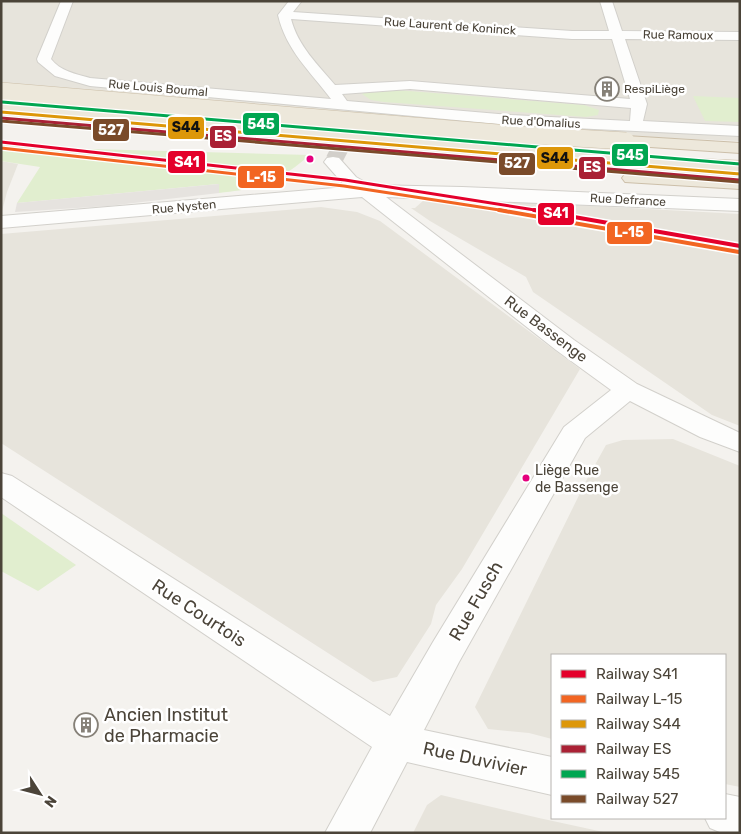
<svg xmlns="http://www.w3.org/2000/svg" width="741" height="834" font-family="Rubik,sans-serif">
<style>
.residential{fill:#e7e4dc}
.green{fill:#e1eecf}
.parking{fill:#e6e3df}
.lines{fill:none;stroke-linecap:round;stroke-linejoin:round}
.street-tunnel{stroke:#d2cfca;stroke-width:17;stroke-dasharray:17 9;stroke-linecap:butt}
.street-casing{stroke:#d2d0cb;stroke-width:2}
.highway-casing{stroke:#ccbfa9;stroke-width:2}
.street{fill:#fdfdfc;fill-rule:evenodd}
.highway{fill:#ede8db;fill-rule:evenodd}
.highway-bridge-far1-casing{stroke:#ccbfa9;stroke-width:14;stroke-linecap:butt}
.highway-bridge-casing{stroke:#ccbfa9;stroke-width:18;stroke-linecap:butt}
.highway-bridge-far1{stroke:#ede8db;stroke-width:13}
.highway-bridge{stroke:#ede8db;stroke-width:17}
.rail-1-far1-casing{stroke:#fff;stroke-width:5.5}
.rail-1-casing{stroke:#fff;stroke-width:7}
.rail-2-far1-casing{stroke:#fff;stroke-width:5.5}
.rail-2-casing{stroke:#fff;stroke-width:7}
.rail-3-casing{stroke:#fff;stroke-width:5.5}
.rail-4-casing{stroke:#fff;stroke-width:5.5}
.rail-5-casing{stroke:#fff;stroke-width:5.5}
.rail-6-casing{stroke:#fff;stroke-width:5.5}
.rail-1-far1{stroke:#e4002b;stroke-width:3}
.rail-1{stroke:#e4002b;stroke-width:4}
.rail-2-far1{stroke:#f26522;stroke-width:3}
.rail-2{stroke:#f26522;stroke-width:4}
.rail-3{stroke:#dd9709;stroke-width:3}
.rail-4{stroke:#aa2135;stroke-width:3}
.rail-5{stroke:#00a651;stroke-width:3}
.rail-6{stroke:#7a4b2a;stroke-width:3}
.bus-dot{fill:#e5007d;stroke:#fff;stroke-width:2}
.labels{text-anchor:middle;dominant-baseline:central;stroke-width:5;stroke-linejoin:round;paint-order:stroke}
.far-street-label{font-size:12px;fill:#4b4439;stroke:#fff}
.far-poi-label{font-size:12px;fill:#4b4439;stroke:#fff;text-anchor:start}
.bus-label{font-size:14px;fill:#4b4439;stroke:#fff;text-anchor:start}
.street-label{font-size:15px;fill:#4b4439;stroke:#fff}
.near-street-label{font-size:18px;fill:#4b4439;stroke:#fff}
.near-poi-label{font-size:18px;fill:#4b4439;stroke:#fff;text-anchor:start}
.line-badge{stroke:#fff;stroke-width:2}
.badge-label{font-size:14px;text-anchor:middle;font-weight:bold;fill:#fff}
.pale-badge-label{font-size:14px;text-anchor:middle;font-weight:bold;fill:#111}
</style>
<rect width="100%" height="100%" fill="#f4f2ee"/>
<g class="residential">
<polygon points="1,1 740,1 740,141 645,137 1,96"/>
<polygon points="1,161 18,164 7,192 1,215"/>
<polygon points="424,200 537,203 740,214 740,426 712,415 533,292 526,277 430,221 411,208 415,208"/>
<polygon points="321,207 357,212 380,221 580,369 462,569 436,605 431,624 397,677 373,682 1,443 1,234"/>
<polygon points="673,439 740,466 740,787 725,784 725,655 552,655 552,739 529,733 488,729 475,707 586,481 606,445 623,440"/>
<polygon points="441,795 539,818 608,833 413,833 427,805"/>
</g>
<g class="green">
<polygon points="396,90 584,105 599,110 598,115 586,117 384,102 371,100 362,94 367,91"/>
<polygon points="693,96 740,98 740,122 705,121"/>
<path d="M1 141 54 148 310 155C278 182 261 189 219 193L218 184 17 203 40 167 1 161Z"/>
<polygon points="1,513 76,565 38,591 1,571"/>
</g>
<polygon class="parking" points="219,184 219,193 108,206 15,212 17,203"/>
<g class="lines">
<polyline class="street-tunnel" points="334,160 357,115"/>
<g class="street-casing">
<g id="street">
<path d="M61 1H73L51 59C60 71 76 74 90 78L331 99C310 71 286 50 278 15L289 1 301 2 293 12 572 31H609L600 1H612L622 31 740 32V40L625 39 647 104 643 121 740 126V136L511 125 90 86 55 76 38 62 37 59ZM291 19 572 39H612L630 99 410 81 335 85C318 65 298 46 291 19ZM410 89 631 108 630 121 511 115 347 101 342 94Z"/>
<polygon points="333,157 339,158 356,177 370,185 462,187 740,199 740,211 386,197 574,340 637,384 740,433 740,452 700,437 630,401 585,438 459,662 424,730 552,757 552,795 407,762 370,833 325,833 372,747 1,497 1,473 12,476 390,716 433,642 564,427 611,390 556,350 362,197 1,228 1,216 346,187 324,162 327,158"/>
<polygon points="725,794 740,797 740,833 722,833 710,828 705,818 725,818"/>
</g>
</g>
<g class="highway-casing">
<g id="highway">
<polygon points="626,136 740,143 740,153 620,145 618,141 620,137"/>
<polygon points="631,173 740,177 740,189 625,182 622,178 625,174"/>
</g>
</g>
<use href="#street" class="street"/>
<use href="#highway" class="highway"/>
<g class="highway-bridge-far1-casing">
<polyline id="highway-bridge-far1" points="1,91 10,92"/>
</g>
<g class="highway-bridge-casing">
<g id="highway-bridge">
<polyline points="1,91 509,134 626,141"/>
<polyline points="1,112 582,162 740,169"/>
</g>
</g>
<use href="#highway-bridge-far1" class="highway-bridge-far1"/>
<use href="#highway-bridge" class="highway-bridge"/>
<g class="rail-1-far1-casing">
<polyline id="rail-1-far1" points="1,142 345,180 541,211"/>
</g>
<g class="rail-1-casing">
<polyline id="rail-1" points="534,210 740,246"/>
</g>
<g class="rail-2-far1-casing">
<polyline id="rail-2-far1" points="1,148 344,186 506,211"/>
</g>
<g class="rail-2-casing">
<polyline id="rail-2" points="499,210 739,252"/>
</g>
<g class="rail-3-casing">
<polyline id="rail-3" points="1,112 740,174"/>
</g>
<g class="rail-4-casing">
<polyline id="rail-4" points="1,118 739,180"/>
</g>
<g class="rail-5-casing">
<polyline id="rail-5" points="2,102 740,164"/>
</g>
<g class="rail-6-casing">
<polyline id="rail-6" points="1,121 739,182"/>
</g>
<use href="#rail-1-far1" class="rail-1-far1"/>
<use href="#rail-1" class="rail-1"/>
<use href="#rail-2-far1" class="rail-2-far1"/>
<use href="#rail-2" class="rail-2"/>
<use href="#rail-3" class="rail-3"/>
<use href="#rail-4" class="rail-4"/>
<use href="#rail-5" class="rail-5"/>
<use href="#rail-6" class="rail-6"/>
</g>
<defs>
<g id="building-ring" transform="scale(1.25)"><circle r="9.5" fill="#fff" stroke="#868178" stroke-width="1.5"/><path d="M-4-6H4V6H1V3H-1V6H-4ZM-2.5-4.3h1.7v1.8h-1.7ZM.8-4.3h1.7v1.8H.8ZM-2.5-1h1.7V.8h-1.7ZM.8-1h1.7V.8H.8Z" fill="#868178"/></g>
</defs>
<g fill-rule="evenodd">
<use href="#building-ring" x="607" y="89"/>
<use href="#building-ring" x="86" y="725"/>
</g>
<g class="bus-dot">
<circle cx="310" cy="159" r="4.5"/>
<circle cx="526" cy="478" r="4.5"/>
</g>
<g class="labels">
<g class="far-street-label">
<text transform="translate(450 26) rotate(4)">Rue Laurent de Koninck</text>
<text transform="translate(678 35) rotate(1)">Rue Ramoux</text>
<text transform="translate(158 88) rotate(5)">Rue Louis Boumal</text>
<text transform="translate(541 122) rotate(3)">Rue d'Omalius</text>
<text transform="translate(628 200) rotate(3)">Rue Defrance</text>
<text transform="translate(184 207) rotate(-5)">Rue Nysten</text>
</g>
<g class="far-poi-label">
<text x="624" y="89">RespiLiège</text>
</g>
<g class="bus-label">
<text x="535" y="470">Liège Rue<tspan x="535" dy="17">de Bassenge</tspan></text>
</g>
<g class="street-label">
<text transform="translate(546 329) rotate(37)">Rue Bassenge</text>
</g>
<g class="near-street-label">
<text transform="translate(476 601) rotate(-60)">Rue Fusch</text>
<text transform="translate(199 613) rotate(33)">Rue Courtois</text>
<text transform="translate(475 759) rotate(12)">Rue Duvivier</text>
</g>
<g class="near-poi-label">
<text x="104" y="715">Ancien Institut<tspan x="104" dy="21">de Pharmacie</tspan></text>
</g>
</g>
<g class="line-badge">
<rect x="242" y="112" width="38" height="24" rx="5" fill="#00a651"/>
<rect x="167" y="116" width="38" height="24" rx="5" fill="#dd9709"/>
<rect x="92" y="118" width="38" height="24" rx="5" fill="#7a4b2a"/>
<rect x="209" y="125" width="28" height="24" rx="5" fill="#aa2135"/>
<rect x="611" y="143" width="38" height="24" rx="5" fill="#00a651"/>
<rect x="536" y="146" width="38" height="24" rx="5" fill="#dd9709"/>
<rect x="167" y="150" width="39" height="24" rx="5" fill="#e4002b"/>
<rect x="498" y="152" width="38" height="24" rx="5" fill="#7a4b2a"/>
<rect x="578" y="156" width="28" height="24" rx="5" fill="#aa2135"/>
<rect x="237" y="165" width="48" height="24" rx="5" fill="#f26522"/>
<rect x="537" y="202" width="38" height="24" rx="5" fill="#e4002b"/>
<rect x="606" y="221" width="47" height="24" rx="5" fill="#f26522"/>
</g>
<g class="badge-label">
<text x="261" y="129">545</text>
<text x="111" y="135">527</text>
<text x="223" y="141">ES</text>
<text x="630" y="160">545</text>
<text x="187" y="167">S41</text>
<text x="517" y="168">527</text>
<text x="592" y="172">ES</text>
<text x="261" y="182">L-15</text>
<text x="556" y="218">S41</text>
<text x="629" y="237">L-15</text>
</g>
<g class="pale-badge-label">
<text x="186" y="132">S44</text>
<text x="555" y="163">S44</text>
</g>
<rect width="741" height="834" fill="none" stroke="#4b4439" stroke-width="5"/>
<rect x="551" y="654" width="175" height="165" fill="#ffffff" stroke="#b7b4b0"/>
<rect x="561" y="670" width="25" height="8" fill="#e4002b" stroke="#b7b4b0"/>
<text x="596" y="679" font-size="15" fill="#4b4439">Railway S41</text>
<rect x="561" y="695" width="25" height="8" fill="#f26522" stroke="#b7b4b0"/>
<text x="596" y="704" font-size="15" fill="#4b4439">Railway L-15</text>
<rect x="561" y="720" width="25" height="8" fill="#dd9709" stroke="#b7b4b0"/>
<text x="596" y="729" font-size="15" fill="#4b4439">Railway S44</text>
<rect x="561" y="745" width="25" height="8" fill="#aa2135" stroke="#b7b4b0"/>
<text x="596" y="754" font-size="15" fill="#4b4439">Railway ES</text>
<rect x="561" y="770" width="25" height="8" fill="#00a651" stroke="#b7b4b0"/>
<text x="596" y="779" font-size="15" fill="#4b4439">Railway 545</text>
<rect x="561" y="795" width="25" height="8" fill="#7a4b2a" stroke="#b7b4b0"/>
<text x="596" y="804" font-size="15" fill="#4b4439">Railway 527</text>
<g transform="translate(40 794) rotate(126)" stroke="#ffffff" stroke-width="4" paint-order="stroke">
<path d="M0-4L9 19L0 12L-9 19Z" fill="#4b4439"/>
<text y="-8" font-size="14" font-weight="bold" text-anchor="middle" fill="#4b4439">N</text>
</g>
</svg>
